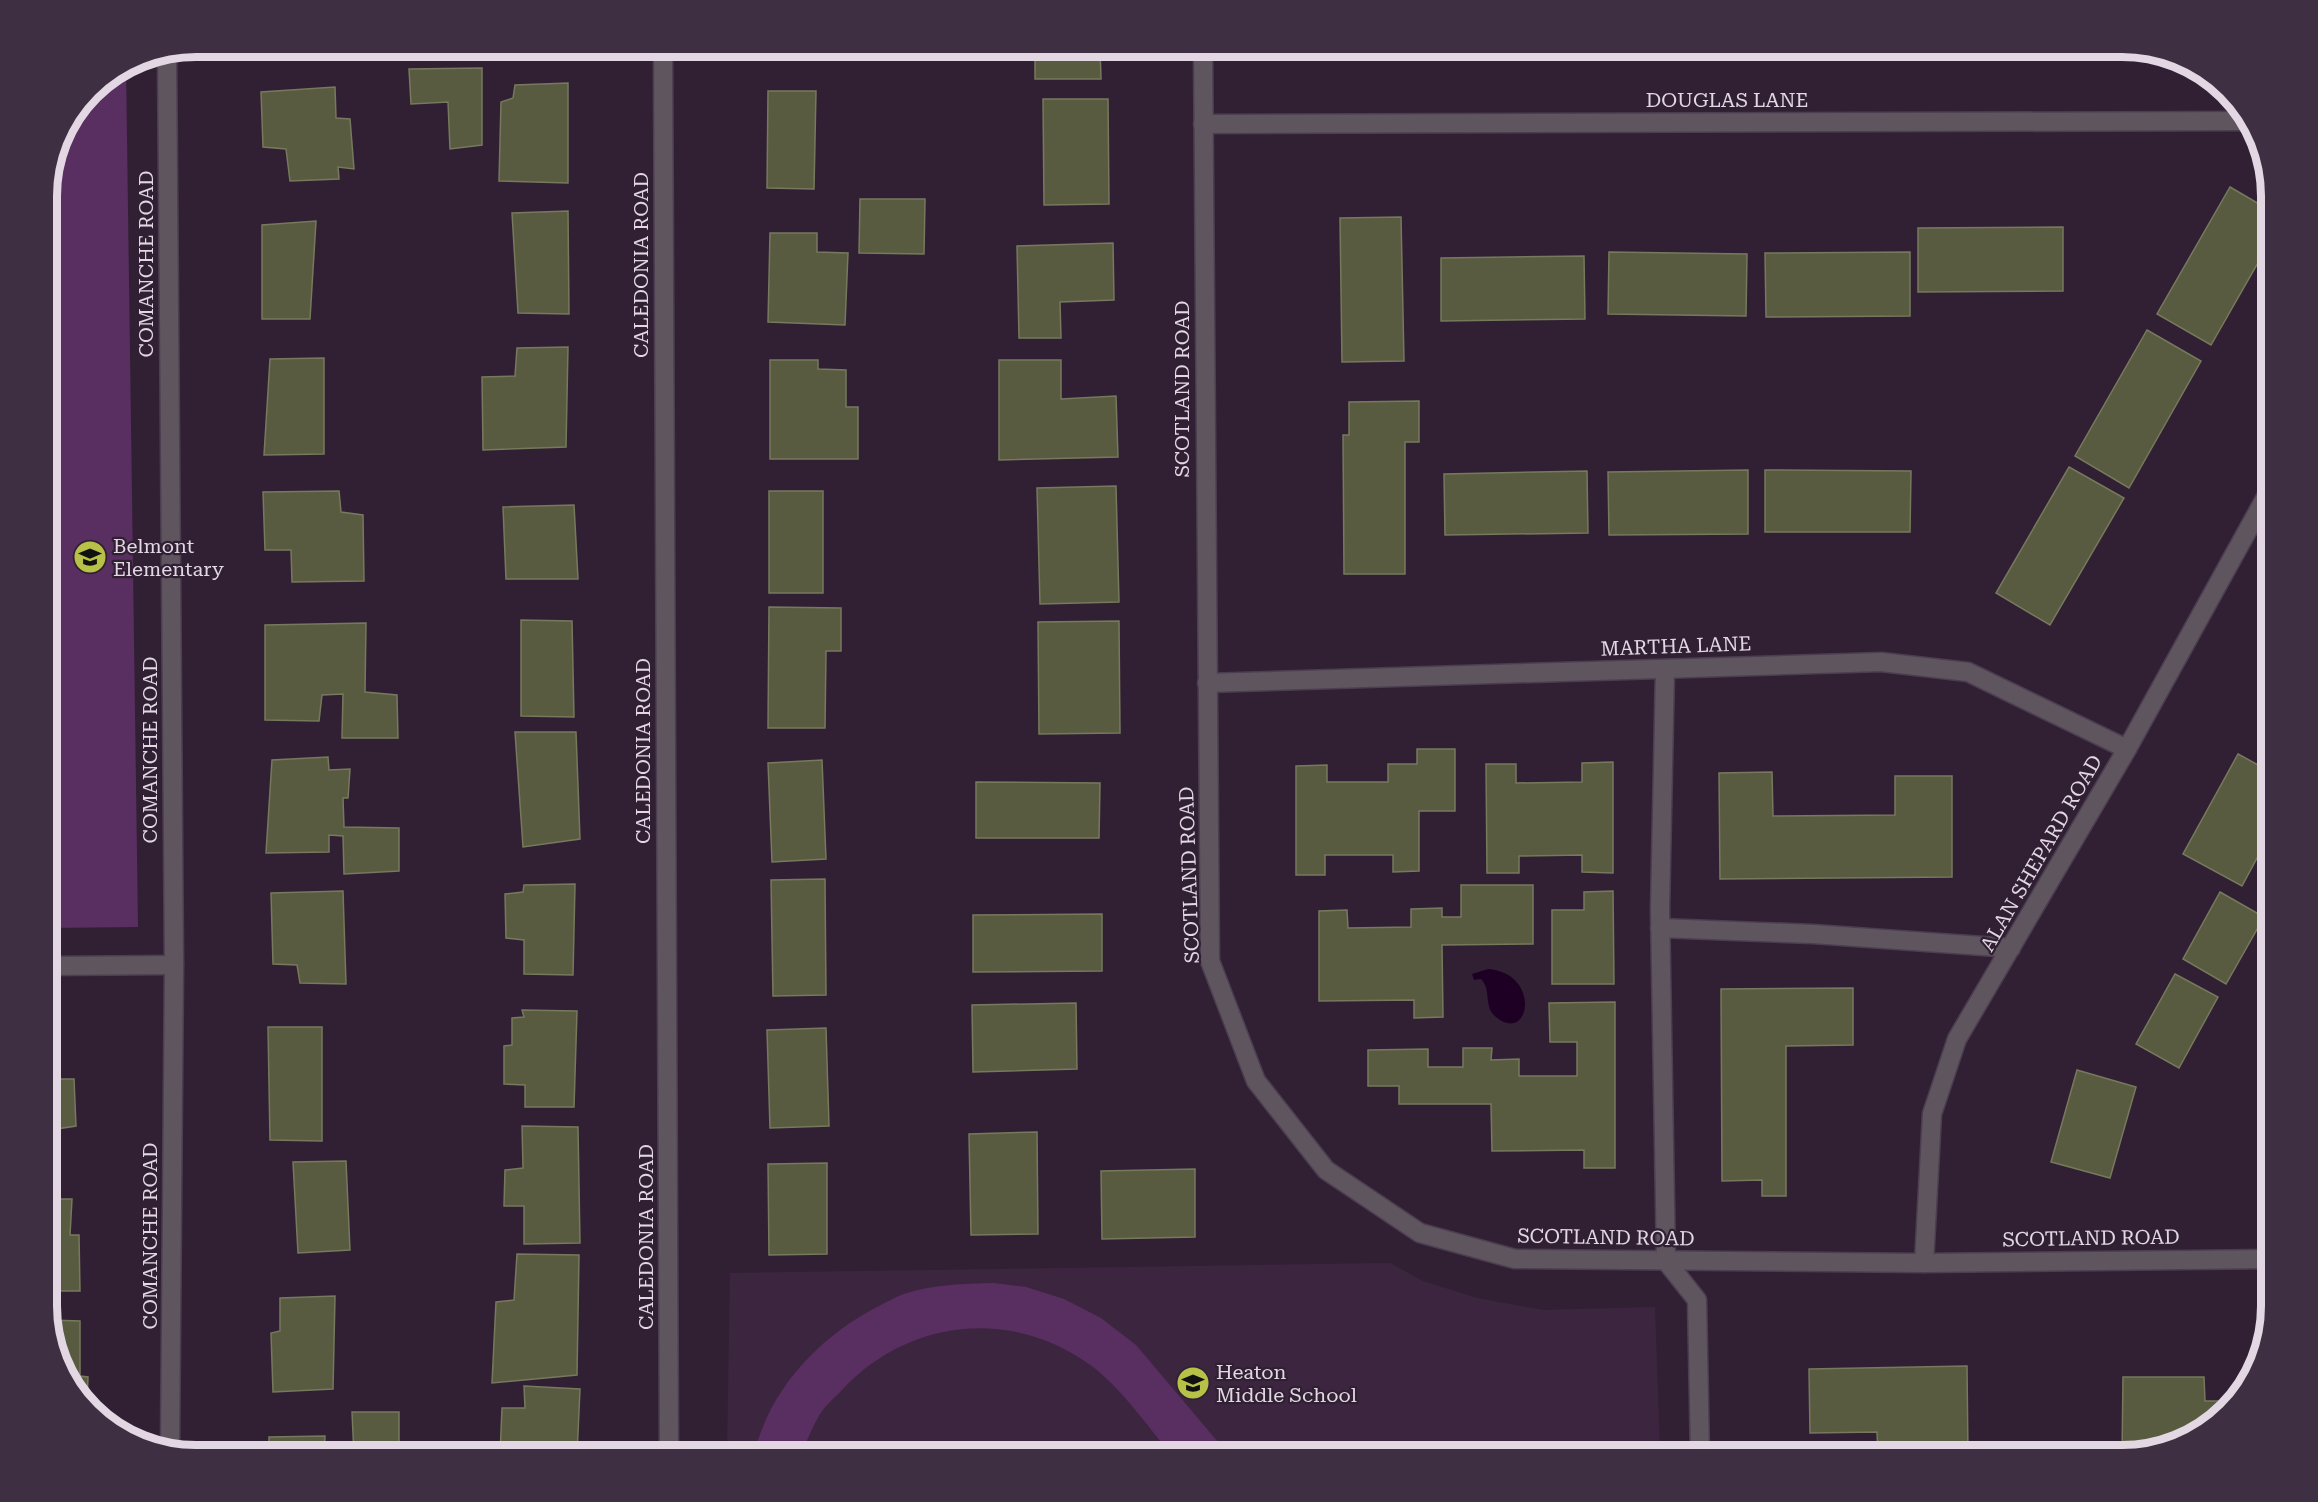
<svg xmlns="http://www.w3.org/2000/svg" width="2318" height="1502" font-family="'Roboto Serif',serif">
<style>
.built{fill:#3c263f}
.green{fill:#592e60}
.water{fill:#1d0023}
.building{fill:#585b40;stroke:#76795d;stroke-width:1.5}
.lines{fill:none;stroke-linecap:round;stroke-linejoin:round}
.minor-casing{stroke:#4d3d50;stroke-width:21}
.minor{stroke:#5e555f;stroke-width:18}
.labels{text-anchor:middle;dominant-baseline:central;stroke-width:4.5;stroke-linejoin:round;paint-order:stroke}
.street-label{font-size:20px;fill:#e2d7e3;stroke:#312034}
.poi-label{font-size:20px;fill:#e2d7e3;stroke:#312034;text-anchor:start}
.rim{fill:none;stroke:#e2d7e3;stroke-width:8}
</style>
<rect width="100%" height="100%" fill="#312034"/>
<polygon class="built" points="1390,1263 1423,1281 1477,1298 1543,1310 1655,1307 1660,1455 727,1455 730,1273"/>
<g class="green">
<polygon points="126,66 138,927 47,928 47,186 58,138 90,90"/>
<path d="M994 1283 1026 1287 1064 1299 1101 1318 1136 1345 1229 1455H1172C1147 1426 1124 1391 1093 1367 1013 1307 908 1318 841 1391 834 1398 825 1406 820 1414 812 1427 807 1442 800 1455H754C769 1389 820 1336 879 1306 887 1302 895 1297 904 1294 933 1284 963 1284 994 1283Z"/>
</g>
<path class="water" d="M1488 969C1542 973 1530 1045 1496 1017 1483 1007 1492 990 1481 979L1474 980 1472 974Z"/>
<g class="building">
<rect x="258" y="47" width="62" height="4"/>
<polygon points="490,47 565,47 565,50 490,51"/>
<polygon points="761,47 815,47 815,53 761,54"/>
<polygon points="1035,47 1100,47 1101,79 1035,79"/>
<polygon points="482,68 482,145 450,149 448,102 411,104 409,69"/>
<polygon points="568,83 568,183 499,181 501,102 513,98 515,85"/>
<polygon points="335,87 336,118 350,119 354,169 338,167 339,179 290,181 286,149 263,147 261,92"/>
<polygon points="768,91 816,91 814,189 767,188"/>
<polygon points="1043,99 1108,99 1109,204 1044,205"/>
<polygon points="2230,187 2271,211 2271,240 2211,345 2157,314"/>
<polygon points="860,199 925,199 924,254 859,253"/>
<polygon points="568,211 569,314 518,313 512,213"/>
<polygon points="1401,217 1404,361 1342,362 1340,218"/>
<polygon points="316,221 310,319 262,319 262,225"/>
<polygon points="2063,227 2063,291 1918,292 1918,228"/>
<polygon points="770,233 817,233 817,252 848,253 845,325 768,322"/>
<polygon points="1113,243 1114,300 1060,302 1061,338 1019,338 1017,246"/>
<polygon points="1609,252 1747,254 1746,316 1608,314"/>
<polygon points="1910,252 1910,316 1766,317 1765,253"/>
<polygon points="1584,256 1585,319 1441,321 1441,258"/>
<polygon points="2147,330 2201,361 2129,488 2075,456"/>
<polygon points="568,347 566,447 483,450 482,377 515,376 517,348"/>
<polygon points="324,358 324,454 264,455 270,359"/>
<polygon points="770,360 818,360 818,369 846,370 846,407 858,407 858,459 770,459"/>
<polygon points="999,360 1061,360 1061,399 1116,396 1118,457 999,460"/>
<polygon points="1419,401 1419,442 1405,442 1405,574 1344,574 1343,435 1349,435 1349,402"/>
<polygon points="2069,467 2124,498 2050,625 1996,593"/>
<polygon points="1748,470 1748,534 1609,535 1608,472"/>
<polygon points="1765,470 1911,471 1910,532 1765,532"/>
<polygon points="1587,471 1588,533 1445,535 1444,474"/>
<polygon points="1116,486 1119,602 1040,604 1037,488"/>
<polygon points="339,491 341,512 363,515 364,581 292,582 291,550 265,550 263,492"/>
<rect x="769" y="491" width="54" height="102"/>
<polygon points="574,505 578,579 506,579 503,507"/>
<polygon points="769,607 841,608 841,651 826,651 825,728 768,728"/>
<polygon points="521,620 572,621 574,717 521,716"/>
<polygon points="1119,621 1120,733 1039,734 1038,622"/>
<polygon points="366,623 365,692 397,695 398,738 342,738 343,694 322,695 319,721 265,720 265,625"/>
<polygon points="515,732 576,732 580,839 523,847"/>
<polygon points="2271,733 2271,757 2261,752"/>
<polygon points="1417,749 1455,749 1455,811 1419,811 1419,871 1393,872 1393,855 1325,855 1325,875 1296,875 1296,766 1327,765 1327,782 1388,782 1388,764 1417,764"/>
<polygon points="2238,754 2271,772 2271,832 2242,886 2183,854"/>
<polygon points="328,757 329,770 350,769 348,798 343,798 344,827 399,828 399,871 344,874 343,836 329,835 329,852 266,853 272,760"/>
<polygon points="822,760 826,859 772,862 768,763"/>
<polygon points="1613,762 1613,873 1582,872 1582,855 1519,856 1519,873 1487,873 1486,764 1516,764 1516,783 1582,782 1582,763"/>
<polygon points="1772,772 1773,816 1895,815 1895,776 1952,776 1952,877 1720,879 1719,773"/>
<polygon points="976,782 1100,783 1099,838 976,838"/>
<polygon points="825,879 826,995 773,996 771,880"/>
<polygon points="575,884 573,975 524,974 524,940 506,938 505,894 523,892 524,885"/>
<polygon points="1461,885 1533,885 1533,944 1442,945 1443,1017 1414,1018 1414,1000 1319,1001 1319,911 1347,910 1348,928 1411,927 1411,909 1442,908 1442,917 1461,917"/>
<polygon points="343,891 346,984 300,983 297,965 273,964 271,893"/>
<polygon points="1613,891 1614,984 1552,984 1552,910 1584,910 1584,892"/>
<polygon points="2220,892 2264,917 2226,984 2183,959"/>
<polygon points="1102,914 1102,971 973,972 973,915"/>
<polygon points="2175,974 2218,997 2179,1068 2136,1044"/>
<polygon points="1853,988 1853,1045 1786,1046 1786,1196 1762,1196 1762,1180 1722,1181 1721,989"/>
<polygon points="1615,1002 1615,1168 1584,1168 1584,1150 1492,1151 1491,1104 1399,1104 1399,1086 1368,1086 1368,1050 1428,1049 1428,1067 1463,1067 1463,1048 1492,1048 1491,1060 1519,1059 1519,1076 1577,1076 1577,1042 1550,1042 1549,1003"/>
<polygon points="1076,1003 1077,1069 973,1072 972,1005"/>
<polygon points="522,1010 577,1011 574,1107 525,1107 525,1085 504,1084 504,1046 512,1045 512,1018 524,1017"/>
<polygon points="268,1027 322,1027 322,1141 270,1140"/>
<polygon points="826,1028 829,1126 770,1128 767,1030"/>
<polygon points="2077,1070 2136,1087 2110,1178 2051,1162"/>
<polygon points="47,1079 74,1079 76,1126 50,1130 50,1163 47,1163"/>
<polygon points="522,1126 578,1127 580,1243 524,1244 524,1206 504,1206 505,1170 523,1168"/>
<polygon points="1037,1132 1038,1234 971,1235 969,1134"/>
<polygon points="346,1161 350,1250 298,1253 293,1162"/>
<polygon points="827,1163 827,1254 769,1255 768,1164"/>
<polygon points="1195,1169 1195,1237 1102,1239 1101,1171"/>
<polygon points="47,1199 72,1199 70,1235 79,1235 80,1291 47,1291"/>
<polygon points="517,1254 579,1255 577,1375 492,1383 496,1302 514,1300"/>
<polygon points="335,1296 333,1389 273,1392 271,1333 280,1331 280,1298"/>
<polygon points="48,1320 80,1321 80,1376 88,1377 87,1403 67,1381"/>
<polygon points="1967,1366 1968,1455 1878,1455 1877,1432 1810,1433 1809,1369"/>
<polygon points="2123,1377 2204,1377 2205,1401 2233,1401 2197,1436 2122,1455"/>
<polygon points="524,1386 580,1389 577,1455 500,1455 502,1408 525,1408"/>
<polygon points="352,1412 399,1412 399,1455 354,1455"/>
<polygon points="325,1436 324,1455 269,1455 269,1437"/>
</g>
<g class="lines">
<g class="minor-casing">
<g id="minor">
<polyline points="663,47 669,1455"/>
<polyline points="1203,47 1210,961 1256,1081 1326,1170 1420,1233 1515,1259 1924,1263 2271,1259"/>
<polyline points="167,52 174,965 170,1448"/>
<polyline points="1203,124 2251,121"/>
<polyline points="1665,669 1660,910 1666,1261 1697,1300 1700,1455"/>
<polyline points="1207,683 1881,662 1968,672 2127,749"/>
<polyline points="1660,928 1813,934 2011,948"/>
<polyline points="47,966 174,965"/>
<polyline points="1924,1263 1932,1114 1957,1039 2127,749 2271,488"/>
</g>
</g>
<use href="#minor" class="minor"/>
</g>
<defs>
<g id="school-disc" transform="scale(1.725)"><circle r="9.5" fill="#b8c147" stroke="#312034"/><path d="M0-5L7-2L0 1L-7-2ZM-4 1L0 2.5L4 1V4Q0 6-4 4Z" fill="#111"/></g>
</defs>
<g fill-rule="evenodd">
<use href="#school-disc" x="90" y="557"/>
<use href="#school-disc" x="1193" y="1383"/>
</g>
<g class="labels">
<g class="street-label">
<text x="1727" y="100">DOUGLAS LANE</text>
<text transform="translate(146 264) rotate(-90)">COMANCHE ROAD</text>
<text transform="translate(641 265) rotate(-90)">CALEDONIA ROAD</text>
<text transform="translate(1182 389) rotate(-90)">SCOTLAND ROAD</text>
<text transform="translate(1676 646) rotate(-2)">MARTHA LANE</text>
<text transform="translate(150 750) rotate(-90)">COMANCHE ROAD</text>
<text transform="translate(643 751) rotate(-90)">CALEDONIA ROAD</text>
<text transform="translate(2041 853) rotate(-60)">ALAN SHEPARD ROAD</text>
<text transform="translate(1189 875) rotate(-92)">SCOTLAND ROAD</text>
<text transform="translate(150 1236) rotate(-90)">COMANCHE ROAD</text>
<text transform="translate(646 1237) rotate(-90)">CALEDONIA ROAD</text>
<text transform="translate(1606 1237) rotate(1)">SCOTLAND ROAD</text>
<text transform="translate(2091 1238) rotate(-1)">SCOTLAND ROAD</text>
</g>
<g class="poi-label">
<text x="113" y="546">Belmont<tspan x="113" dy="23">Elementary</tspan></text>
<text x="1216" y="1372">Heaton<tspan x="1216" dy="23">Middle School</tspan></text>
</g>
</g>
<path d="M0 0H2318V1502H0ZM196 57H2122A139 139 0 0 1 2261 196V1306A139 139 0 0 1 2122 1445H196A139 139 0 0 1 57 1306V196A139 139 0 0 1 196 57Z" fill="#3f2f42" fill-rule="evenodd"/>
<path class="rim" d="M196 57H2122A139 139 0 0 1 2261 196V1306A139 139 0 0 1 2122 1445H196A139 139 0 0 1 57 1306V196A139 139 0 0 1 196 57Z"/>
</svg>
